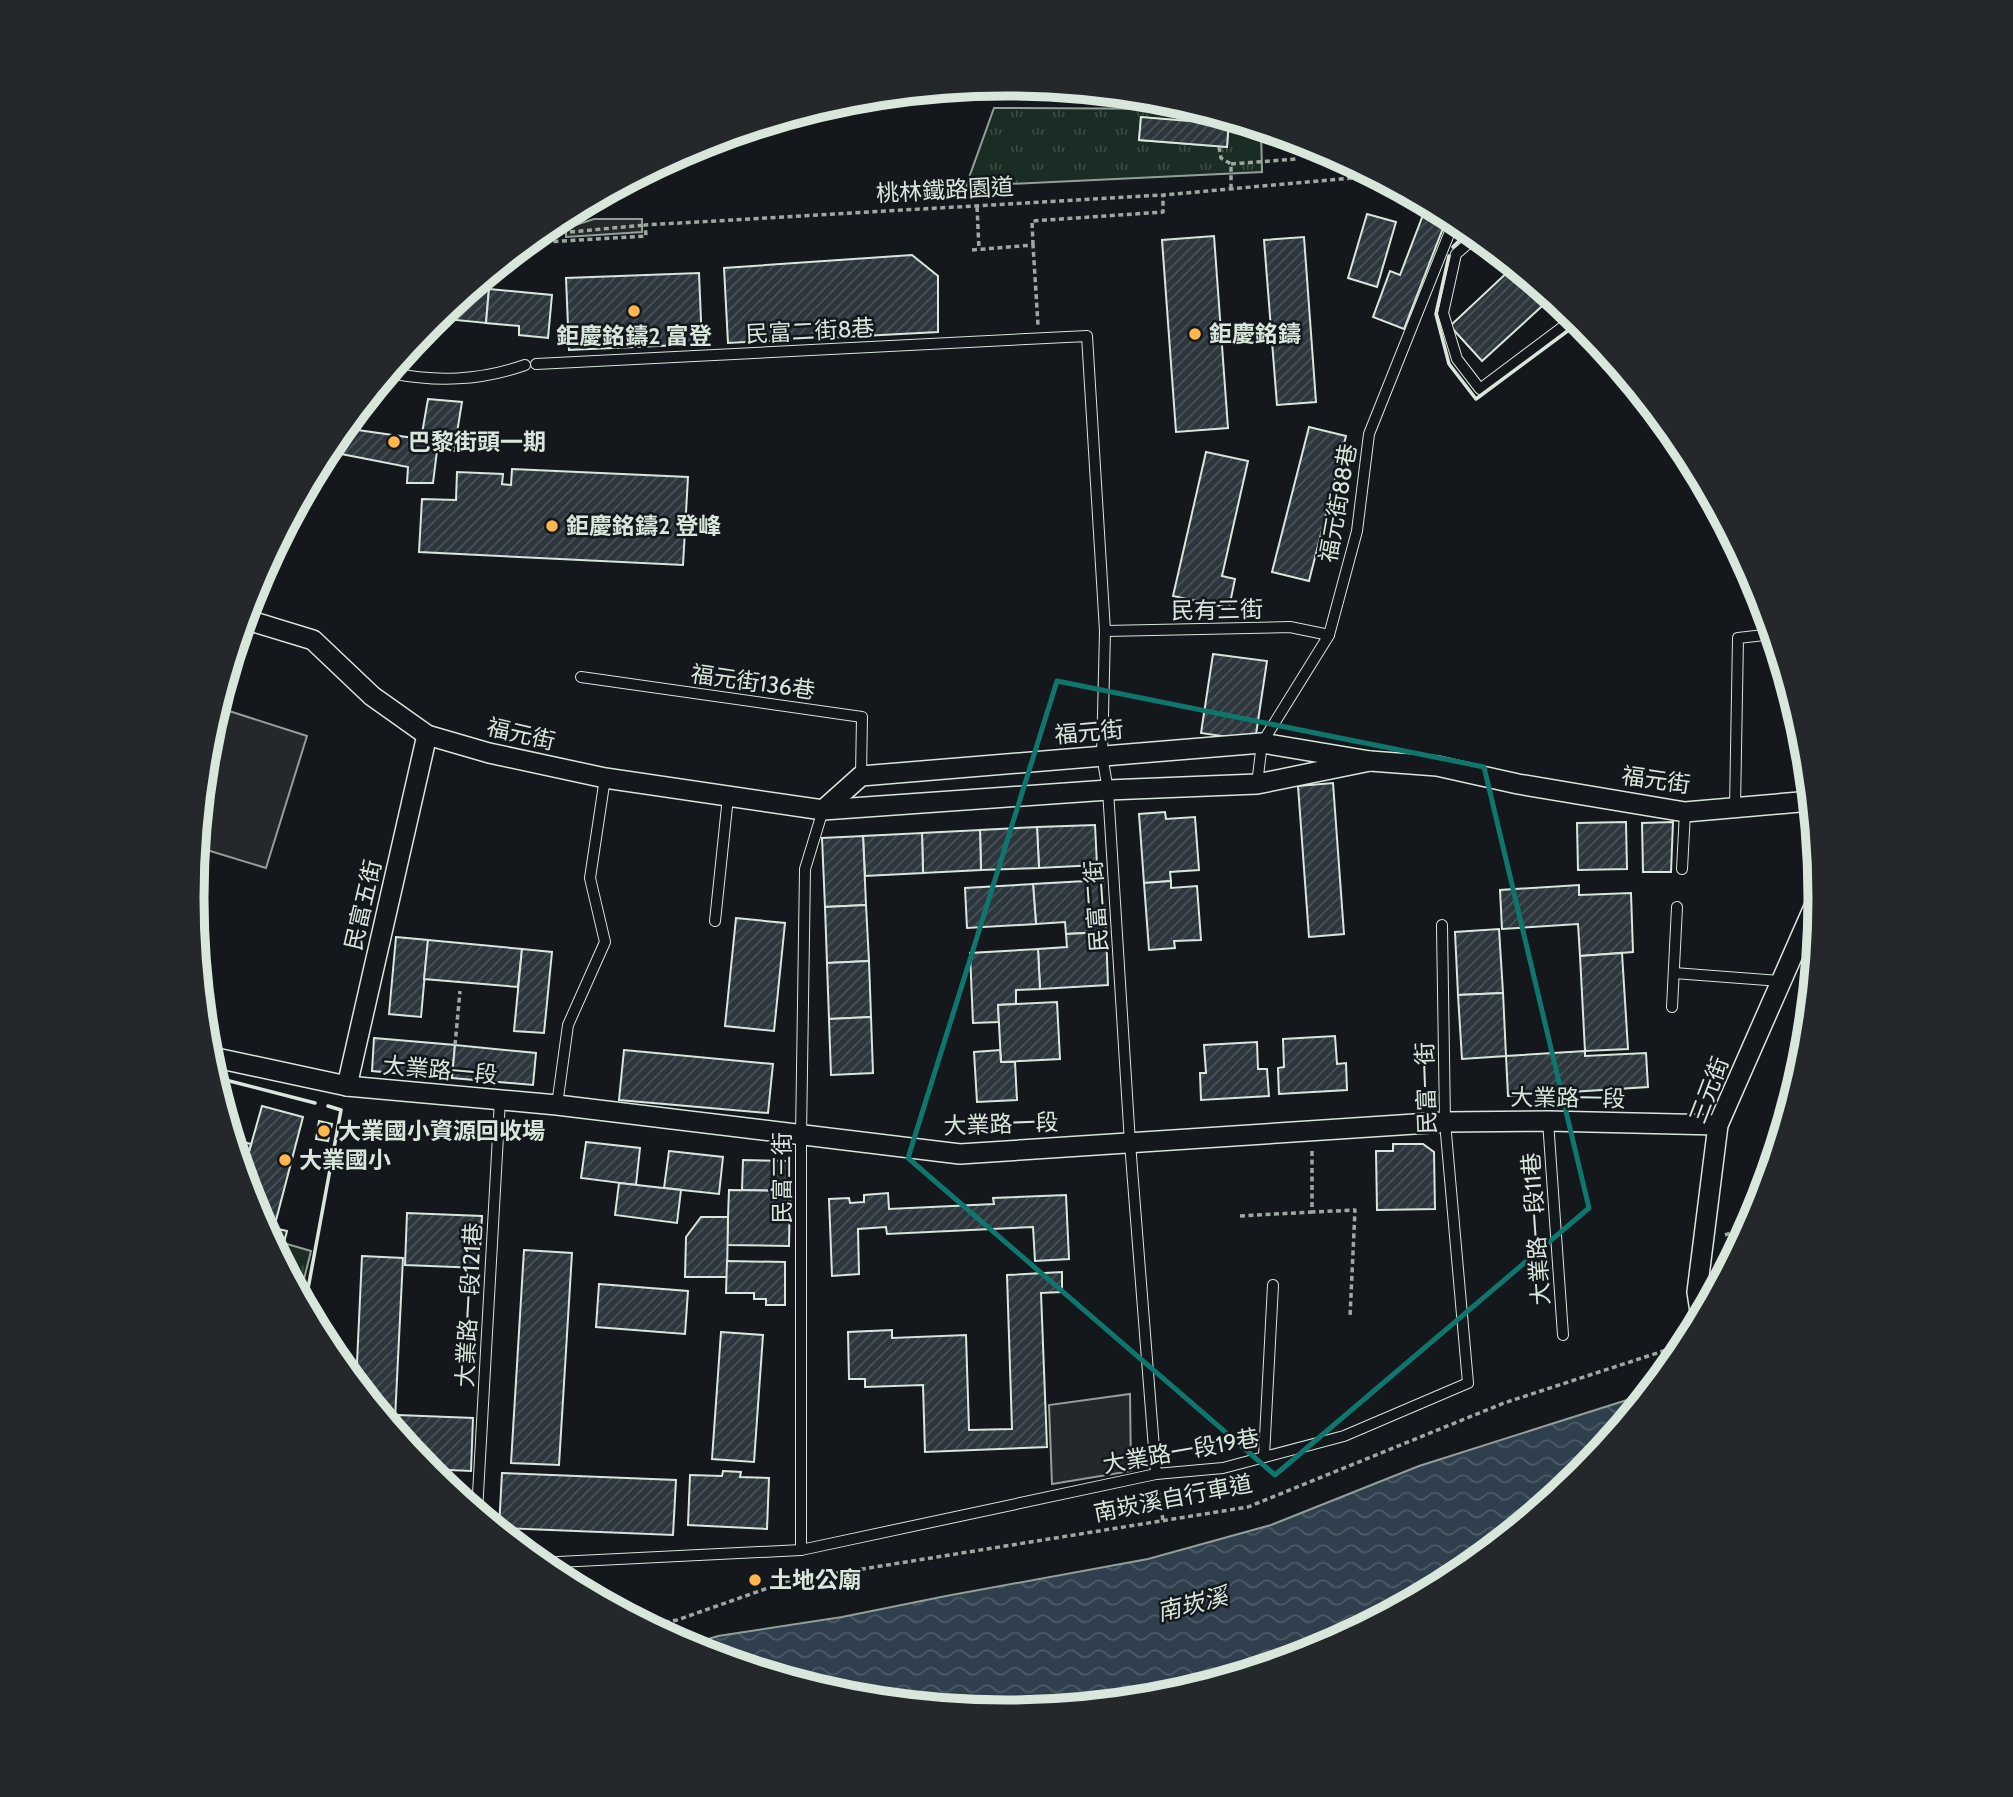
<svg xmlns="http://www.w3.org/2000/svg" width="2013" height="1797" font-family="Cabin,'Noto Sans TC',sans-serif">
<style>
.grass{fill:url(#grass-tufts);stroke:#939e99;stroke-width:2}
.parking{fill:#24282b;stroke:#939e99;stroke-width:2}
.water{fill:url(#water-waves);stroke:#939e99;stroke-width:2}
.building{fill:url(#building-hatch);stroke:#d8e6dc;stroke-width:2}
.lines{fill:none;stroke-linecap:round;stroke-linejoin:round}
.lane-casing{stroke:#d8e6dc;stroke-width:12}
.street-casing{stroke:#d8e6dc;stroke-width:22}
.path{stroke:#9da8a2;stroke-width:3.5;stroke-dasharray:5 3.5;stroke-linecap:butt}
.lane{stroke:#14181c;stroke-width:10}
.street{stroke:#14181c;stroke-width:19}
.wall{stroke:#d8e6dc;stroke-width:3.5}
.marked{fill:none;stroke:#0f766e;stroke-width:5;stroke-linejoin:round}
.poi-dot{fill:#ffb74d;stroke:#14181c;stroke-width:2.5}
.labels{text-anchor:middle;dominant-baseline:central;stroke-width:5;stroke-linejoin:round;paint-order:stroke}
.street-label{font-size:23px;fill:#d8e6dc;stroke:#14181c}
.poi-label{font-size:23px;font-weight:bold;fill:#d8e6dc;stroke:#14181c;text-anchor:start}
.water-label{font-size:24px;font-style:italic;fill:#d8e6dc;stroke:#14181c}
.rim{fill:none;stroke:#d8e6dc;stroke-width:9}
</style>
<defs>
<pattern id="grass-tufts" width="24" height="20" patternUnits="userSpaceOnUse" patternTransform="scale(1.75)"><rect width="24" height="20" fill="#1a2d24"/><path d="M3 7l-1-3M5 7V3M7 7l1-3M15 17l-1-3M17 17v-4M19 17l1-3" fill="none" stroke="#3b4b43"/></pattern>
<pattern id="water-waves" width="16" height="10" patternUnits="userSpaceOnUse" patternTransform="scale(1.75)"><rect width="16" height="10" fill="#2f3f4d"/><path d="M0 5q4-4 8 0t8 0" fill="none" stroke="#4c5b66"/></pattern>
<pattern id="building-hatch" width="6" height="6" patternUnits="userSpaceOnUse" patternTransform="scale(1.75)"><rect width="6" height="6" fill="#2c363c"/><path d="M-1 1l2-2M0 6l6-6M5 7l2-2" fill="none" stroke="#4a5358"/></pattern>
</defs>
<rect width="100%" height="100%" fill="#14181c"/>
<g class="grass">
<polygon points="994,108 1195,109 1207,112 1189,111 1188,121 1141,117 1139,140 1227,147 1229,119 1261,129 1262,172 966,186"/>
<polygon points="287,1244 311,1251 300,1295 282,1263"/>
<polygon points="1304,1655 1165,1697 1128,1701"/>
</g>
<g class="parking">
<polygon points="594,219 642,219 642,232 566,237 566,228"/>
<polygon points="229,711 307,736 266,868 197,847 202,797"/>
<polygon points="1130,1394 1131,1471 1052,1484 1049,1405"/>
</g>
<polygon class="water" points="1649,1393 1582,1475 1459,1576 1318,1651 1304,1655 1128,1701 1007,1713 847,1697 694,1651 685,1646 718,1636 842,1617 946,1596 1148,1559 1271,1525 1419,1466"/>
<g class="building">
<polygon points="1189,111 1207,112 1229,119 1227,147 1139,140 1141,117 1188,121"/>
<polygon points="1287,137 1319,146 1321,147 1287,149"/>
<polygon points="1367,214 1396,222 1377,287 1348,278"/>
<polygon points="1423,215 1445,223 1404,329 1373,317 1390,271 1400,275"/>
<polygon points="1214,236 1228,428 1176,432 1162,240"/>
<polygon points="1304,237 1316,402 1277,405 1264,240"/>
<polygon points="912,255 938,276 938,332 728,343 724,268"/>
<polygon points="1514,266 1552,297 1482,361 1450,326"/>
<polygon points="699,273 702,344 569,350 566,278"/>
<polygon points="473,288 489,289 486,323 436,318"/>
<polygon points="489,289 552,295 548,338 519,335 519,326 486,323"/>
<polygon points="1636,387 1659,416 1652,422 1629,393"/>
<polygon points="428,399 462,402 454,451 437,451 433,483 407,483 408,467 326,451 344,428 421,439"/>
<polygon points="1309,427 1346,436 1309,581 1272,572"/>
<polygon points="1206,452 1248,461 1222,576 1235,579 1229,608 1173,596"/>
<polygon points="512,469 688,477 683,565 419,552 422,499 456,500 457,472 503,474 502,484 511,485"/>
<polygon points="1213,654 1267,661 1255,741 1201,733"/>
<polygon points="1333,783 1344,934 1309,937 1298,786"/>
<polygon points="1165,812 1166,819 1195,817 1199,870 1170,872 1171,881 1144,883 1139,814"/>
<polygon points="1626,822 1627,869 1578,870 1577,823"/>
<polygon points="1673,822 1671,872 1643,872 1642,823"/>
<polygon points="1095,825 1097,865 1039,868 1037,827"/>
<polygon points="1037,827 1039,868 981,870 980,830"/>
<polygon points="980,830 981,870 923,873 922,833"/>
<polygon points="922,833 923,873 865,876 863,836"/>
<polygon points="863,836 866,905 825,907 822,838"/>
<polygon points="1103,880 1106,932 1066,934 1065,922 1036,924 1033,884"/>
<polygon points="1171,881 1171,888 1197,886 1201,940 1174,941 1175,948 1149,950 1144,883"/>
<polygon points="1033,884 1036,924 967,928 965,888"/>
<polygon points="1579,885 1579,895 1631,893 1633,952 1580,956 1578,924 1502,929 1500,890"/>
<polygon points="866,905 869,961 827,963 825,907"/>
<polygon points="736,918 785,923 774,1031 725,1026"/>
<polygon points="1499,929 1503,993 1458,995 1455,932"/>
<polygon points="1106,932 1108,985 1040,989 1038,949 1067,947 1066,934"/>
<polygon points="396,937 428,940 421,1017 389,1014"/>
<polygon points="428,940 522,949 518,987 424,979"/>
<polygon points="522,949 552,952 544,1033 514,1031"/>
<polygon points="1038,949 1040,989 1016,990 1016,1004 998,1005 999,1022 973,1023 970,953"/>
<polygon points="1622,953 1628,1049 1585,1051 1580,956"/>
<polygon points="869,961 871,1017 829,1019 827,963"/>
<polygon points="1503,993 1506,1056 1462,1059 1458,995"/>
<polygon points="1057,1002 1060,1059 1001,1062 998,1005"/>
<polygon points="871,1017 873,1073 831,1075 829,1019"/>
<polygon points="1335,1036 1337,1064 1346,1063 1347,1090 1279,1094 1278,1068 1284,1067 1283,1039"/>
<polygon points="374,1038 455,1045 452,1078 372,1071"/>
<polygon points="1257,1042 1258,1069 1267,1069 1269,1096 1201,1100 1200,1073 1206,1073 1204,1045"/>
<polygon points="455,1045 536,1053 533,1085 452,1078"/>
<polygon points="624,1050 773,1064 768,1113 619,1100"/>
<polygon points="1000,1050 1001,1062 1015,1062 1017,1100 977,1102 974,1052"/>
<polygon points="1585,1051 1585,1056 1646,1053 1648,1087 1508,1096 1506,1056"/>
<polygon points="262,1106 303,1117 274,1228 287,1231 280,1258 254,1210 243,1173"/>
<polygon points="319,1121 332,1124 328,1141 316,1139"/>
<polygon points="232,1139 251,1144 243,1173"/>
<polygon points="586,1142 640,1148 636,1185 581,1178"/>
<polygon points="1393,1144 1423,1144 1434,1152 1435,1209 1377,1210 1376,1151 1393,1151"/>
<polygon points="669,1151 723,1157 719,1194 664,1188"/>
<polygon points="743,1160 791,1161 790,1191 742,1190"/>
<polygon points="619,1183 681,1190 677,1223 615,1215"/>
<polygon points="729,1190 790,1191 789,1246 727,1245"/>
<polygon points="888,1193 889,1209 994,1204 993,1198 1066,1195 1069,1259 1035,1261 1033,1227 887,1234 886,1227 858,1229 859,1274 832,1276 829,1199 849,1198 850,1203 864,1202 864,1195"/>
<polygon points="407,1213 482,1216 479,1268 405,1265"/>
<polygon points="701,1217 728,1217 727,1277 685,1277 686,1237"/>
<polygon points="524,1250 572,1253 559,1465 511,1463"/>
<polygon points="362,1256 403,1258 395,1419 385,1419 356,1384"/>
<polygon points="727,1261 785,1262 785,1305 766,1305 766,1299 754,1299 754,1293 726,1293"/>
<polygon points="1062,1272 1062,1292 1041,1293 1047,1447 925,1452 923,1385 865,1387 865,1379 849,1379 848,1332 892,1330 892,1338 966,1335 969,1430 1012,1429 1007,1275"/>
<polygon points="599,1284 688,1291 685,1334 596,1327"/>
<polygon points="721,1332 763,1335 754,1462 712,1459"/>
<polygon points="398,1415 473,1418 471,1471 426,1469 397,1434"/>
<polygon points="723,1471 741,1472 740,1477 769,1478 767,1529 688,1525 690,1475 722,1476"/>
<polygon points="502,1473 676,1480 673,1535 499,1528"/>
</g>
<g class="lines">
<g class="lane-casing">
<g id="lane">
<polyline points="1477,236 1456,254 1443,313 1457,359 1480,389 1576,317"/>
<polyline points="536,364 1087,336 1105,631 1102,756 1108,790 1130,1143 1156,1474"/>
<path d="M390 373C437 382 479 381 525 365"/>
<polyline points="1105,631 1290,627 1329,635"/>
<polyline points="581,677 862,717 861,776"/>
<polyline points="1257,784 1262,743 1329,635 1357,531 1369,434 1453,224"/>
<polyline points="1735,808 1738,638 1773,634"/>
<polyline points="1682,869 1685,812"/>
<polyline points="715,921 728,797"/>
<polyline points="1674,973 1781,981"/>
<polyline points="1672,1007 1677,907"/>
<polyline points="557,1105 568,1025 605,942 590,878 605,778"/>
<polyline points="1548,1121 1563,1335"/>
<polyline points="1264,1456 1273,1285"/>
<polyline points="477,1512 500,1100"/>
<polyline points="801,1550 801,1136 805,869 823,810"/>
<polyline points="538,1563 801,1550 1156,1474 1223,1468 1344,1436 1468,1383 1445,1122 1442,925"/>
</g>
</g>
<g class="street-casing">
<g id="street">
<polyline points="244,619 313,640 372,696 427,735 489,753 605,778 823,810 1108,790 1257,784 1370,761"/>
<polyline points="823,810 861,776 1262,743 1370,761 1437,766 1518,784 1685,812 1811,801"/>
<polyline points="207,1056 347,1086 557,1105 960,1154 1445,1122 1548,1121 1718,1125"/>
<polyline points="347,1086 427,735"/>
<polyline points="1701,1318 1697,1292 1718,1125 1820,893"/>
</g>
</g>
<g class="path">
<polyline points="1219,147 1221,158 1231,164 1231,189"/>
<polyline points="1231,164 1296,159"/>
<polyline points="977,207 979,249"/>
<polyline points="570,232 645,225"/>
<polyline points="528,243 646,236 645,225 1163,195 1374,176"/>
<polyline points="1033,245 1032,221 1163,212 1163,195"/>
<polyline points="972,250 1033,245 1038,325"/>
<polyline points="455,1045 460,991"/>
<polyline points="1312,1151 1312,1212 1355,1210 1350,1317"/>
<polyline points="1240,1216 1312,1212"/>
<polyline points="1725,1235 1750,1226"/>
<polyline points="1158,1490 1163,1520"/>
<polyline points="648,1626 677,1620 788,1581 1248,1507 1504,1403 1688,1343"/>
</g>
<use href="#lane" class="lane"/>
<use href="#street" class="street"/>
<g class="wall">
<polyline points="1453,247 1470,230"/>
<polyline points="1449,256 1436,314 1449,364 1476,399 1581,321"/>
<polyline points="214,1077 315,1103"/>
<polyline points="305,1305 341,1110 328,1106"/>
</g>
</g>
<path class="marked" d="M1057 681 1484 767 1589 1208 1275 1475 908 1158Z"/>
<g class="poi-dot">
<circle cx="634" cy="311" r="7"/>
<circle cx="1195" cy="334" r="7"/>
<circle cx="394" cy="442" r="7"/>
<circle cx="552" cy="526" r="7"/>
<circle cx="324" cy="1131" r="7"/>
<circle cx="285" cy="1160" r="7"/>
<circle cx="755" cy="1580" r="7"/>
</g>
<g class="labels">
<g class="street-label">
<text transform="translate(945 190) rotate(-3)">桃林鐵路園道</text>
<text transform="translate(810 331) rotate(-3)">民富二街8巷</text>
<text transform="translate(1338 503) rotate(-80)">福元街88巷</text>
<text transform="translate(1217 610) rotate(-1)">民有三街</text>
<text transform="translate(753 682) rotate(8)">福元街136巷</text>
<text transform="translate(1089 732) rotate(-5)">福元街</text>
<text transform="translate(521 734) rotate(13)">福元街</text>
<text transform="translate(1656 780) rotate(8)">福元街</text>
<text transform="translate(363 905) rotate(-77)">民富五街</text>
<text transform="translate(1096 906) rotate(-94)">民富二街</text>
<text transform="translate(440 1070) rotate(5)">大業路一段</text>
<text transform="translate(1426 1088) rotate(-92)">民富一街</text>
<text transform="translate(1709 1090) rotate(-69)">三元街</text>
<text transform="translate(1568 1098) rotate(1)">大業路一段</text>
<text transform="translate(1001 1124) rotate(-2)">大業路一段</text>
<text transform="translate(782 1178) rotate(-90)">民富三街</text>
<text transform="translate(1536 1229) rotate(-94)">大業路一段11巷</text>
<text transform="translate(469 1305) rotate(-87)">大業路一段121巷</text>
<text transform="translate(1181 1451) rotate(-10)">大業路一段19巷</text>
<text transform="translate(1173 1498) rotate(-11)">南崁溪自行車道</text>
</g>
<g class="poi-label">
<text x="1209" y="334">鉅慶銘鑄</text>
<text x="634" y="336" text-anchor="middle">鉅慶銘鑄2 富登</text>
<text x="408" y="442">巴黎街頭一期</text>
<text x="566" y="526">鉅慶銘鑄2 登峰</text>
<text x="338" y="1131">大業國小資源回收場</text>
<text x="299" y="1160">大業國小</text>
<text x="769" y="1580">土地公廟</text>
</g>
<g class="water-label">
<text transform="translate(1192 1604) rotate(-14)">南崁溪</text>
</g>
</g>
<path d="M0 0H2013V1797H0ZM204 898a802 802 0 1 1 1604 0a802 802 0 1 1-1604 0Z" fill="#24282b" fill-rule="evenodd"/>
<path class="rim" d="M204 898a802 802 0 1 1 1604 0a802 802 0 1 1-1604 0Z"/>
</svg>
